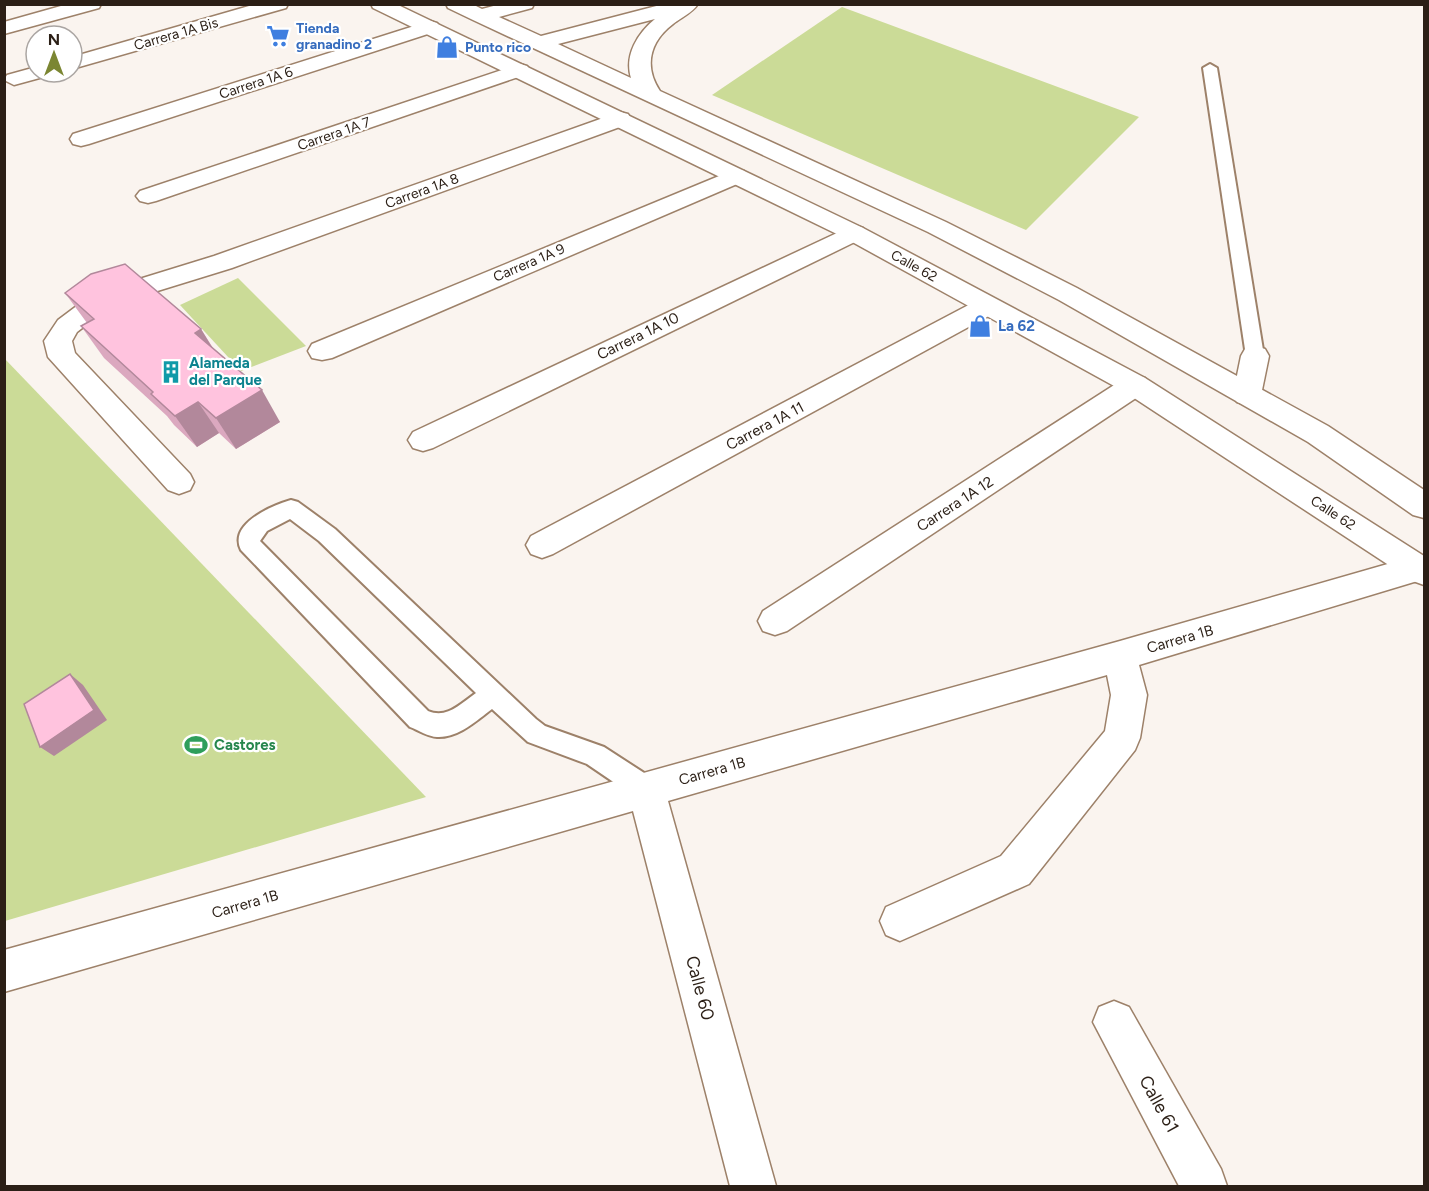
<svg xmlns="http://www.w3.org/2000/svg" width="1429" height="1191" font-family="Figtree,sans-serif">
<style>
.green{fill:#cbdb97}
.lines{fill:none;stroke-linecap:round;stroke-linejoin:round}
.lane-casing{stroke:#9d8169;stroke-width:4}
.street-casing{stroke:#9d8169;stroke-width:3}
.secondary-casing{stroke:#9d8169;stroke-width:3}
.lane{fill:#fff;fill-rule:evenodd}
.street{fill:#fff;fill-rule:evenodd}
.secondary{fill:#fff;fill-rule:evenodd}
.wall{fill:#dba8bf}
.shaded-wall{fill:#b2889b}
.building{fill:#ffc3de;stroke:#b2889b;stroke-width:1.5}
.labels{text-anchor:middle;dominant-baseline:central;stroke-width:4.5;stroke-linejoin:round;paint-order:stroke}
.far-shop-label{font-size:14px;font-weight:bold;fill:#366cbe;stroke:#fff;text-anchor:start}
.far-street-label{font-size:14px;fill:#2b1f16;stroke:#fff}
.shop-label{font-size:15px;font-weight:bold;fill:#366cbe;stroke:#fff;text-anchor:start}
.street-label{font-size:15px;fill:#2b1f16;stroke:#fff}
.culture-label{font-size:15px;font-weight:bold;fill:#0d838f;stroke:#fff;text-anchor:start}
.leisure-label{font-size:15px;font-weight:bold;fill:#27864d;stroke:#fff;text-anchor:start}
.near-street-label{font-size:18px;fill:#2b1f16;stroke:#fff}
</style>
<rect width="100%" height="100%" fill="#faf4ef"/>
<g class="green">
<polygon points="842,7 1139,117 1026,230 712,95"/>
<polygon points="238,278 306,346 241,371 180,305"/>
<polygon points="4,358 426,797 5,921"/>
</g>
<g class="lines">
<g class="lane-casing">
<g id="lane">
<polygon points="1210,64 1217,68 1264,356 1262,361 1255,363 1248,361 1246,356 1203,68"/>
<path d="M291 500 298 502 335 529 536 719 545 726 604 747 655 780 659 789 655 798 646 801 637 798 587 764 528 742 492 709C476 721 458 738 437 737 429 737 418 730 410 727L241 550C228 524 271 506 291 500ZM290 519 319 541 476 693C460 704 447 719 428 711L260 541 267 531Z"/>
</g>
</g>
<g class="street-casing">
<g id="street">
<polygon points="68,4 101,4 99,8 4,34 4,22"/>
<polygon points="256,4 288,4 286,8 72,69 72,57"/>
<polygon points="430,21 437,23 440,27 437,31 89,144 81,146 73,144 70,139 73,134"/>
<polygon points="520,64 527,66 530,70 527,74 156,201 148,203 140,201 136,196 140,191"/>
<polygon points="36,67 36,72 50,72 47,76 14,85 4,80 7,75"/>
<polygon points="620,112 628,114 631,119 628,124 232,268 112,305 77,332 72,341 75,353 190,474 194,482 190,490 179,494 168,490 48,357 44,341 58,320 94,293 214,256"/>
<polygon points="736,169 744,171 748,176 744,181 332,358 322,360 312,358 308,351 312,344"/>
<polygon points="854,225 863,228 866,233 863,238 433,448 423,451 413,448 408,440 413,432"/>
<polygon points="987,297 996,300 1000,306 996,312 553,554 542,558 531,554 526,545 531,536 978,300"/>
<polygon points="1255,346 1265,349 1269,356 1261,395 1257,402 1247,405 1237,402 1233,395 1241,356 1245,349"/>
<polygon points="1135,375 1145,378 1149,385 1145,392 787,631 775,635 763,631 758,621 763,611 1125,378"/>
<polygon points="1419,555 1424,557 1424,579 1139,665 1147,695 1140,738 1135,750 1029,884 900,941 886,935 880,921 886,907 1001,856 1105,731 1111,695 1107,675 668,801 776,1186 730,1186 633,811 4,992 4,950 1120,641"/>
<polygon points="1114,1001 1129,1007 1221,1169 1227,1186 1179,1186 1093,1022 1099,1007"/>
</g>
</g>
<g class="secondary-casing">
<g id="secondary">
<polygon points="371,4 396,4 863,228 1145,378 1424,556 1424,585 1413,581 1125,392 845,238 373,8"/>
<path d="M446 4H472L482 9 501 4H534L532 8 499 17 541 36 664 4H698C692 13 682 17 673 24 649 42 644 67 660 91L946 222 1077 288 1328 426 1424 490V518L1413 515 1308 442 1059 300 928 232 473 20 448 8ZM655 19C638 33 624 55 631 78L558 44Z"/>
</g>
</g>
<use href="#lane" class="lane"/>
<use href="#street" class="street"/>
<use href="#secondary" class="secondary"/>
</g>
<polygon class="wall" points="65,293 201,329 213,348 280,422 236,449 219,433 197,447 174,425 167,416 104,358 81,326 87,323"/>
<g class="shaded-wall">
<polygon points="201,329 221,362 195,333"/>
<polygon points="262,390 280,422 236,449 216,418"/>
<polygon points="198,402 219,433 197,447 175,416"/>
<polygon points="70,674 83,685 107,720 54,756 40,747"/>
</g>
<g class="building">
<polygon points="125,264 201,329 195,333 262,390 216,418 198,402 175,416 151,394 153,392 81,326 94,319 65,293 91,274"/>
<polygon points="70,674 94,710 40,747 24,704"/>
</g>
<defs>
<g id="supermarket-bare" transform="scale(1.8)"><path d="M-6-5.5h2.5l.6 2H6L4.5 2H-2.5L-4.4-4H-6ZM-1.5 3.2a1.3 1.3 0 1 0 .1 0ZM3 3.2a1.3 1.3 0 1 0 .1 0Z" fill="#3f7fe0" stroke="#fff" stroke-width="2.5" paint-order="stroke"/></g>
<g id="shop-bare" transform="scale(1.8)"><path d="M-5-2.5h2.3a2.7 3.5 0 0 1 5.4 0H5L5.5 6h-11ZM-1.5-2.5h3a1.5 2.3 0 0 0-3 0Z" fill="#3f7fe0" stroke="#fff" stroke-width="2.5" paint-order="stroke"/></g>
<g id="building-bare" transform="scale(1.8)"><path d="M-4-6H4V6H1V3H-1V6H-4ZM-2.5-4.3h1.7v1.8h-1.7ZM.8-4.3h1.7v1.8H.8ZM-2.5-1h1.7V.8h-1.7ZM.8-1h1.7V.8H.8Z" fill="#0f9aa8" stroke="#fff" stroke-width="2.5" paint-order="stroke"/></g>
<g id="stadium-bare" transform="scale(1.8)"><path d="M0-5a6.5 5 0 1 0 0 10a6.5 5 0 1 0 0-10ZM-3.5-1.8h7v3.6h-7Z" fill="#2e9e5b" stroke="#fff" stroke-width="2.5" paint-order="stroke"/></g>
</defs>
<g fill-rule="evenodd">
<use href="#supermarket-bare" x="278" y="36"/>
<use href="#shop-bare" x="447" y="47"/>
<use href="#shop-bare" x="980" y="326"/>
<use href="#building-bare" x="171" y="372"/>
<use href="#stadium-bare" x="196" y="745"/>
</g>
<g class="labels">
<g class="far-shop-label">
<text x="296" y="28">Tienda<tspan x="296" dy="16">granadino 2</tspan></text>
<text x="465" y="47">Punto rico</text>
</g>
<g class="far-street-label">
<text transform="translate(176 34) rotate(-16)">Carrera 1A Bis</text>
<text transform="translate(256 83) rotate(-18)">Carrera 1A 6</text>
<text transform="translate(334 134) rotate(-19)">Carrera 1A 7</text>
<text transform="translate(422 191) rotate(-20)">Carrera 1A 8</text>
<text transform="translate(529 263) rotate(-23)">Carrera 1A 9</text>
<text transform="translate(914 266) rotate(29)">Calle 62</text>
<text transform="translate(1333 513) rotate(33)">Calle 62</text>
</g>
<g class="shop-label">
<text x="998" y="326">La 62</text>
</g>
<g class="street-label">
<text transform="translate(638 336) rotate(-26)">Carrera 1A 10</text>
<text transform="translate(765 426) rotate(-28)">Carrera 1A 11</text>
<text transform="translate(955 504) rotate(-33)">Carrera 1A 12</text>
<text transform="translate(1180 639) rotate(-16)">Carrera 1B</text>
<text transform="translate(712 771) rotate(-16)">Carrera 1B</text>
<text transform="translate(245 904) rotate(-16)">Carrera 1B</text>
</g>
<g class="culture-label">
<text x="189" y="363">Alameda<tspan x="189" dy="17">del Parque</tspan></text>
</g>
<g class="leisure-label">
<text x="214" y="745">Castores</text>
</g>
<g class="near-street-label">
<text transform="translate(700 988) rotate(75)">Calle 60</text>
<text transform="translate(1159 1104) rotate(61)">Calle 61</text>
</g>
</g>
<rect width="1429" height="1191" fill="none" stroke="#2b1f16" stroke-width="12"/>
<g transform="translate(54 54)"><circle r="28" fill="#ffffff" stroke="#aaa5a2" stroke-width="1.5"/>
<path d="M0-4.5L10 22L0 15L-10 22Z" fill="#7b8632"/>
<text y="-9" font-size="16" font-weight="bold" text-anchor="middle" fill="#2b1f16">N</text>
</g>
</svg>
